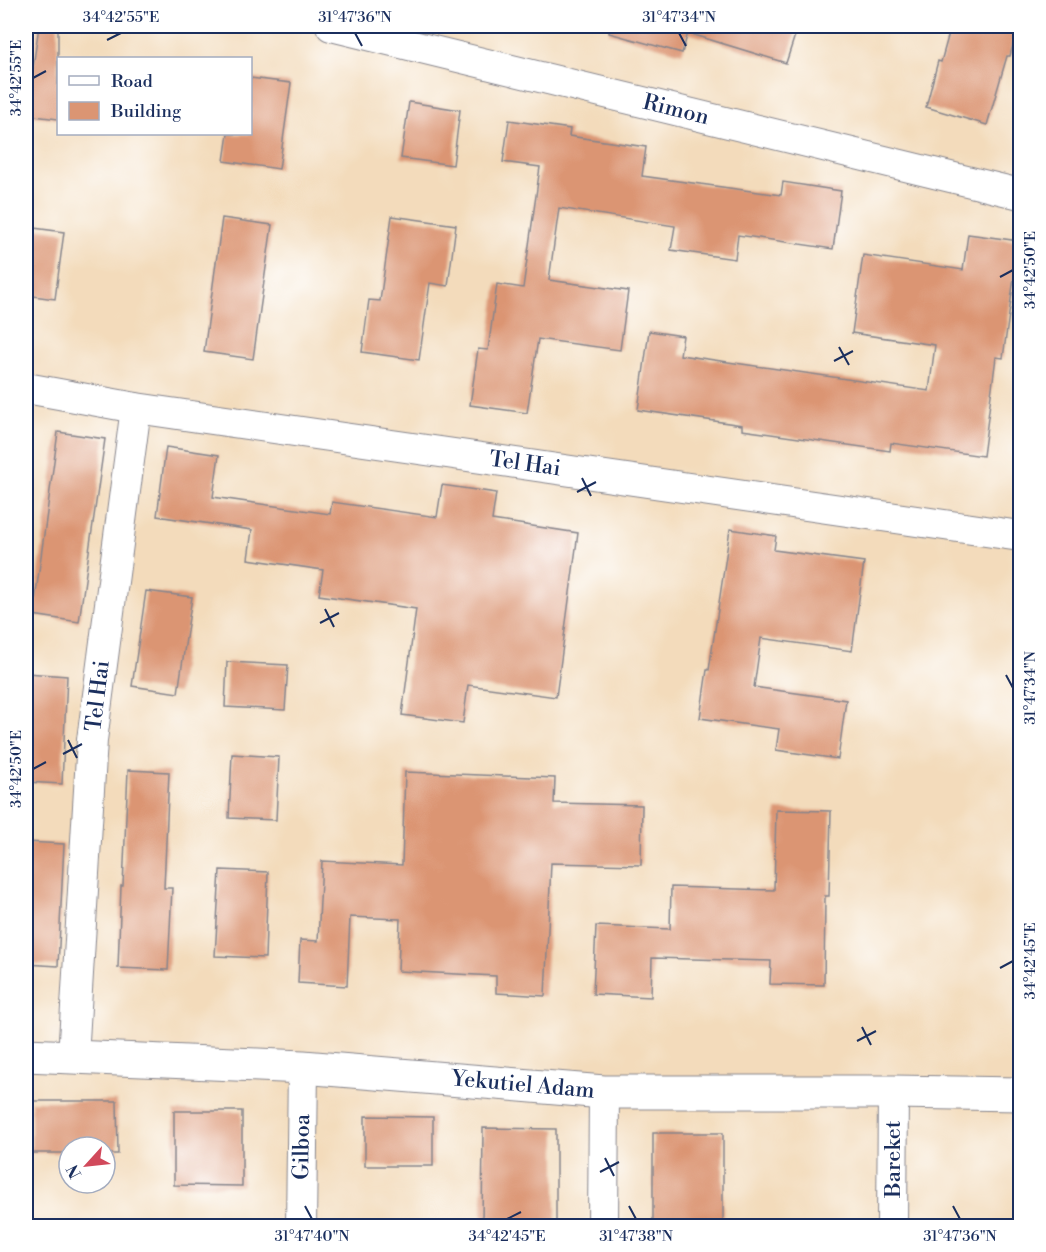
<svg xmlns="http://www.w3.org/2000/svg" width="1046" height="1252" font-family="'Libre Bodoni',serif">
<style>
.building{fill:#db9573}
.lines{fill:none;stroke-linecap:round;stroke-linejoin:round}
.minor-casing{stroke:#87858c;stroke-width:32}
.tertiary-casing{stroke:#87858c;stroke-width:35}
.minor{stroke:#fff;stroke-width:30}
.tertiary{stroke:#fff;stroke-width:33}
.ticks{fill:none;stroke:#1b2f5e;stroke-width:2}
.labels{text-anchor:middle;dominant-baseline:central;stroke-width:4.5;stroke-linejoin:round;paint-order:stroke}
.street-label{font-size:22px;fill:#1b2f5e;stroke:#fff}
.neatline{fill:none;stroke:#1b2f5e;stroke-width:2}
.ticks-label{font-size:15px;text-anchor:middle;fill:#1b2f5e}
</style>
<rect width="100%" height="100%" fill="#fff"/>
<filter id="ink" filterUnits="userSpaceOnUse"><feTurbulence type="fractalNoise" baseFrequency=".0167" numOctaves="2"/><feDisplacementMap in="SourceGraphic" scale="12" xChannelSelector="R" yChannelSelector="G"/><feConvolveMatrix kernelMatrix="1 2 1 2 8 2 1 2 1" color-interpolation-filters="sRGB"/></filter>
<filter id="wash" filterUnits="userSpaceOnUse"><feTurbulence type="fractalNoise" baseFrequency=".008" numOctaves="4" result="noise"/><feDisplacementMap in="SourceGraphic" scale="24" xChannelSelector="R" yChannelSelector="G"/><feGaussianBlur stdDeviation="1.35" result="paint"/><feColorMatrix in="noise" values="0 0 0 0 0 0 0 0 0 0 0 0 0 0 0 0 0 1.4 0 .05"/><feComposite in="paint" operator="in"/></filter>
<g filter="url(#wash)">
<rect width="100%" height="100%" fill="#f3dbbb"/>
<g id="blocks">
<g class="building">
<polygon points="39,26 58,26 58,119 26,115"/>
<polygon points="610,26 798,26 786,63 688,33 682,53 609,33"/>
<polygon points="951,26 1018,26 1010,56 1007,56 987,125 926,107 938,61 941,62"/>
<polygon points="250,78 291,83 279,169 224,161 228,134 250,134"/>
<polygon points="409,102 460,110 453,165 401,158"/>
<polygon points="509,120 570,129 569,136 646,147 642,176 781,195 783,182 841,191 833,249 738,235 735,259 671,250 675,226 559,208 549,280 628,291 620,350 538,339 527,413 470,405 478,349 488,350 497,284 523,288 540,167 503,162"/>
<polygon points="392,216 456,225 448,286 430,283 419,360 362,352 369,300 380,301"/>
<polygon points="222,218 272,225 253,359 204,352"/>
<polygon points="26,227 64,232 55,299 26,295"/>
<polygon points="968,234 1019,241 1003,358 996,357 983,456 891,443 890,451 742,430 742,425 638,410 649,331 683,336 680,355 929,391 935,345 852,333 863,255 963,270"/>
<polygon points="58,432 105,439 79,622 33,615"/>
<polygon points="166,447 219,455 213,497 330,514 332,502 437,517 442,485 496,493 492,520 578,533 556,697 468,685 463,723 402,715 416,609 319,595 323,570 248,559 252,530 157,516"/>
<polygon points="730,529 776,536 774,550 864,562 852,651 761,638 754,687 846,700 838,759 776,750 779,729 700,718 707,670 709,670"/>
<polygon points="146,591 192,597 178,693 132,686"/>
<polygon points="227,662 288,665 285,710 225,707"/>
<polygon points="26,673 67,676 62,784 26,782"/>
<polygon points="232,754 279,757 276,820 229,818"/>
<polygon points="128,770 169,772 164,888 172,888 168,970 118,968 121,886 123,886"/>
<polygon points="405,772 555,778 554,803 642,805 641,865 551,863 545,996 496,993 496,976 398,971 400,919 350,917 347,986 298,983 300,940 318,941 322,861 402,865"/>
<polygon points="776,810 831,811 829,896 825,896 824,985 770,984 771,961 652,958 651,997 593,994 596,926 670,929 671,887 774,890"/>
<polygon points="26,842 64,844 58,966 26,964"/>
<polygon points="220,870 268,872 265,958 215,956"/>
<polygon points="31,1101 117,1101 118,1154 105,1154 105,1147 69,1147 69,1153 31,1153"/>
<polygon points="174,1111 242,1111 242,1186 174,1185"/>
<polygon points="365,1116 433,1117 433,1166 365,1166"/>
<polygon points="483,1128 556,1129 556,1227 482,1227"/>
<rect x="653" y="1133" width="70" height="94"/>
</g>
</g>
</g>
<g filter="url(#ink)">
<use href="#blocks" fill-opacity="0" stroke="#87858c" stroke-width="1.5"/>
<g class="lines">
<g class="minor-casing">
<g id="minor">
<polyline points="331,26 1020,194"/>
<polyline points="26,388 136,408 1020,536"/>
<polyline points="73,1057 92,740 136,408"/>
<polyline points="301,1226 303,1067"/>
<polyline points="603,1226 604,1092"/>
<polyline points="892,1226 893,1092"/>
</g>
</g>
<g class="tertiary-casing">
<polyline id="tertiary" points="26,1055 303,1067 604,1092 893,1092 1020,1094"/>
</g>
<use href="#minor" class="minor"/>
<use href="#tertiary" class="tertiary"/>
</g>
</g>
<path class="ticks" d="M355 33 362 46M679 33 686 46M107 40 121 33M33 78 46 71M1000 277 1013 270M839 347 849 365M834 361 853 351M582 478 591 496M577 492 596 482M325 609 334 627M320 623 339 613M1006 675 1013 688M68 740 77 758M63 754 82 744M33 769 46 762M1000 968 1013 961M862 1027 871 1045M857 1041 876 1031M605 1158 614 1176M600 1172 619 1162M305 1206 312 1219M629 1206 636 1219M953 1206 960 1219M507 1219 521 1212"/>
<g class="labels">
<g class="street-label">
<text transform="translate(676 110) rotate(14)">Rimon</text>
<text transform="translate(525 464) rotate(8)">Tel Hai</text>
<text transform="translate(98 696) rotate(-83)">Tel Hai</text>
<text transform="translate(523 1085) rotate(5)">Yekutiel Adam</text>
<text transform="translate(302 1147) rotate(-89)">Gilboa</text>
<text transform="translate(893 1159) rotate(-90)">Bareket</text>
</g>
</g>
<rect width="1046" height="1252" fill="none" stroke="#fff" stroke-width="66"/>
<rect x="57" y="57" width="195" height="78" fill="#ffffff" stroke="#a4acbf" stroke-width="1.5"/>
<rect x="69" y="76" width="30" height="9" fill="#ffffff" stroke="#a4acbf" stroke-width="1.5"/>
<text x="111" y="87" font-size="18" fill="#1b2f5e">Road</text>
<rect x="69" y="102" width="30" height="18" fill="#db9573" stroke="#a4acbf" stroke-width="1.5"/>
<text x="111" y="117" font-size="18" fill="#1b2f5e">Building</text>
<g transform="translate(87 1165) rotate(243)"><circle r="28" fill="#ffffff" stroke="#a4acbf" stroke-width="1.5"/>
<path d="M0-4.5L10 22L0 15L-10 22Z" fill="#d1495b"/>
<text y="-9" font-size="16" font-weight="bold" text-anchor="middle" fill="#1b2f5e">N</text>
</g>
<rect x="33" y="33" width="980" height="1186" class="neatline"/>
<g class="ticks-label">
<text x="121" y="22">34°42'55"E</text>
<text x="355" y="22">31°47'36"N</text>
<text x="679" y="22">31°47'34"N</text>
<text transform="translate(16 78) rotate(-90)" y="5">34°42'55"E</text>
<text transform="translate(1030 270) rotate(-90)" y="5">34°42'50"E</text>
<text transform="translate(1030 688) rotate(-90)" y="5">31°47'34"N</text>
<text transform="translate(16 769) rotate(-90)" y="5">34°42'50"E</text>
<text transform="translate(1030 961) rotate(-90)" y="5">34°42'45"E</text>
<text x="312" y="1241">31°47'40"N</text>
<text x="507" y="1241">34°42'45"E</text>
<text x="636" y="1241">31°47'38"N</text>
<text x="960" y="1241">31°47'36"N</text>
</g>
</svg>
